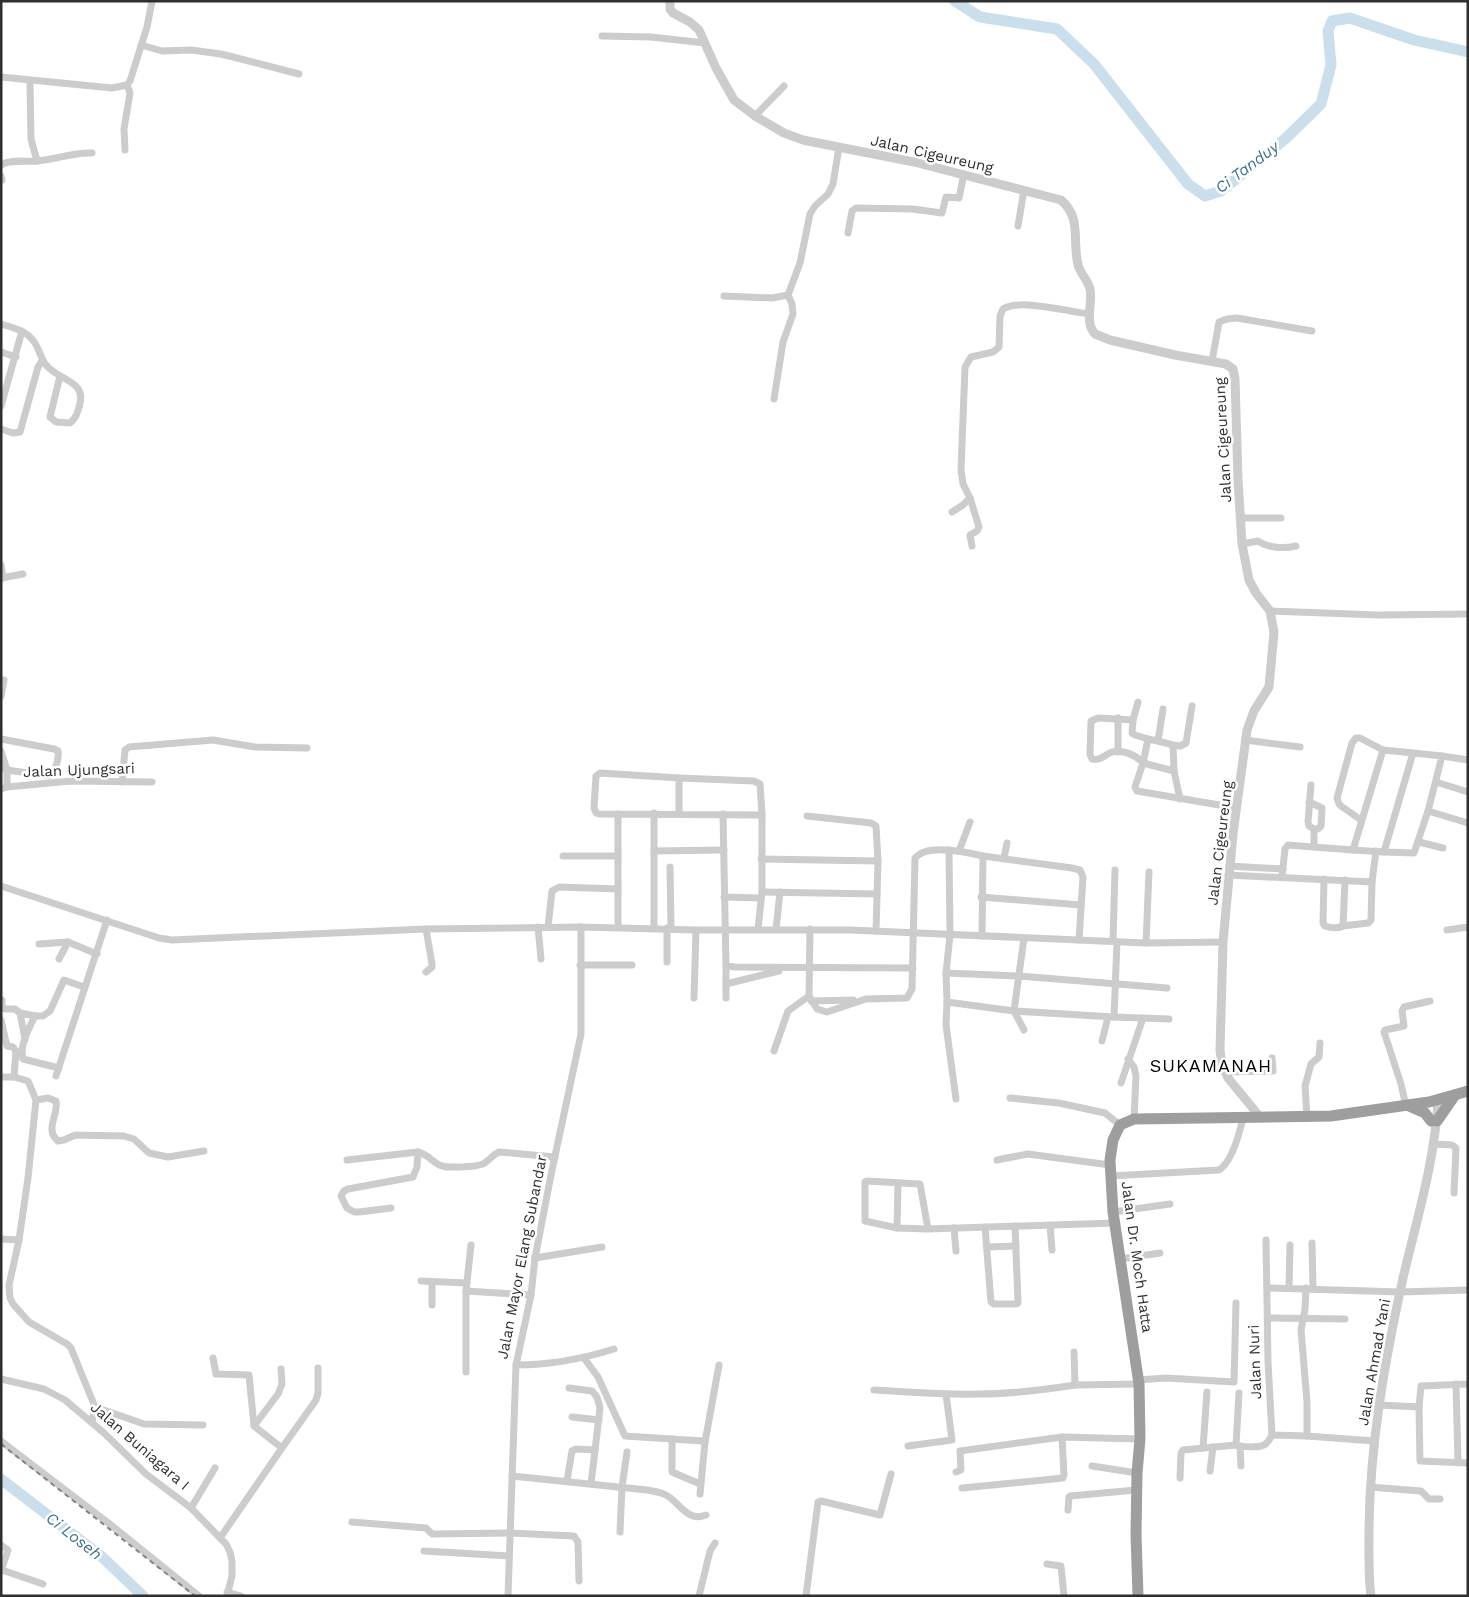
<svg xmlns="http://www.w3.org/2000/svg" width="1469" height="1597" font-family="'Work Sans',sans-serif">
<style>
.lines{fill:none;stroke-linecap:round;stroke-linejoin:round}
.river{stroke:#cbdeeb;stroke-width:11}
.minor{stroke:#ccc;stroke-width:7}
.tertiary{stroke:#ccc;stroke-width:9}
.trunk{stroke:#9e9e9e;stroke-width:11}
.rail{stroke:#848484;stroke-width:2;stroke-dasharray:5 4;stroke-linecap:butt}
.labels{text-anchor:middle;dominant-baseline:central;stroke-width:5;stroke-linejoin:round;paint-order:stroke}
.street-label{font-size:15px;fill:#2f2f2f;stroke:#fff}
.water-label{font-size:16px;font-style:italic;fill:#40708f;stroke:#fff}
.quarter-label{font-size:18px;letter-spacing:1px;fill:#000;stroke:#fff}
</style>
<rect width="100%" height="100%" fill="#fff"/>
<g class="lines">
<g class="river">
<polyline points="955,1 980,17 1057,29 1094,64 1188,184 1205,196 1221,191 1285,139 1321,104 1331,65 1328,31 1332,21 1350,18 1414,40 1468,52"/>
<polyline points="1,1479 101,1556 143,1596"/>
</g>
<g class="minor">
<polyline points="602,36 651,37 705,43"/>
<polyline points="141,45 162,51 191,50 221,54 299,74"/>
<polyline points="1,77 112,88 127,85 130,81 147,27 152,1"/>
<polyline points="30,81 31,139 37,161"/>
<polyline points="755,116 784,86"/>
<polyline points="125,150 124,129 130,93 127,85"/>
<path d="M1 165C10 159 26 162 36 161 56 160 72 152 92 153"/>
<polyline points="1,176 2,180"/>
<polyline points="1018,226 1024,190"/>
<polyline points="848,233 852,211 856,208 913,209 942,213 946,197 959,198 964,174"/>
<polyline points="724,296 772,298 788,295 800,263 810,214 815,206 828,194 833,184 839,147"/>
<path d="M1 324C18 329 31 332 38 349 41 355 42 361 47 366 60 381 88 381 79 407 77 414 76 418 70 423L56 422 50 417 60 376"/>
<polyline points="1,352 16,357"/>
<polyline points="1212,361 1219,322 1227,319 1237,318 1312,331"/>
<polyline points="774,399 783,342 793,314 792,304 788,295"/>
<polyline points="1,406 22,331"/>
<polyline points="1,429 13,433 20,432 38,367 42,361"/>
<polyline points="970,498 979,527 977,531 970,535 972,546"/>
<path d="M952 512 963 505 970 498 963 484 961 470 965 367 971 357 993 352 999 347 1000 316 1003 309C1021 298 1068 312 1090 314"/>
<polyline points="1241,518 1281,518"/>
<path d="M1242 544 1258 541C1268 548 1284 549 1296 546"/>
<polyline points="1,565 3,578"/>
<polyline points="1,578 23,574"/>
<polyline points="1270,611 1378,615 1468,614"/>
<polyline points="1,696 4,680"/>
<path d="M1138 702 1133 720 1098 718 1091 721 1090 754 1092 759C1101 761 1104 755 1112 752 1122 749 1136 755 1143 763L1135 787 1137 791 1237 808"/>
<polyline points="1118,718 1118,752"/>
<polyline points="1133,720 1132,733 1135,735 1148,739 1143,763 1174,771"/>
<path d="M1 739 54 749 58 751C59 758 56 772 49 776L7 770V787L1 789"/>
<polyline points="1148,739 1158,741 1163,709"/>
<polyline points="1245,740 1300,747"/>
<polyline points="1158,741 1173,745 1174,771 1180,799"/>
<polyline points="1173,745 1180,746 1186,743 1192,706"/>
<polyline points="1,751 7,770 1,768"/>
<polyline points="1442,756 1468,760"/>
<polyline points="679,778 754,781 760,784 762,815 762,892 758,929"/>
<polyline points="122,782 125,750 129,747 213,740 255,747 307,748"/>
<polyline points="1436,782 1468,792"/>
<polyline points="1311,785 1308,822 1309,826 1314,829 1314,847"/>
<polyline points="7,787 71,781 152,782"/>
<polyline points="1309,802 1322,808 1321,826 1318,829 1314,829"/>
<polyline points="1428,811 1468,823"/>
<polyline points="679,813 679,778 600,773 596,776 594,808 596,813 599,814 762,815"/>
<polyline points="723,814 726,966 735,967 913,968"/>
<polyline points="807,816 871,823 876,826 878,861 876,931"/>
<polyline points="1419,842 1443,848"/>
<polyline points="949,850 950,935 946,973 1019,976 1167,988"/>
<polyline points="1353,850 1384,852 1413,753 1383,750"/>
<polyline points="654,851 724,850"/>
<polyline points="959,851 970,822"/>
<polyline points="1384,852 1414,853 1428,811 1442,756 1413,753"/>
<polyline points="563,856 618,856"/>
<polyline points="1004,858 1007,843"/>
<polyline points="761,859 878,861"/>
<polyline points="1229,866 1283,869"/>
<polyline points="670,867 671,928"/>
<polyline points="1228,875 1372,882 1376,851"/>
<polyline points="1282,876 1285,849 1288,845 1353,850 1383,750 1360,738 1356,738 1352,743 1337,798 1339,804 1341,806 1361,820"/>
<path d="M1324 879 1323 923 1325 926C1331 928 1337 929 1343 926"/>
<polyline points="1345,880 1343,926 1368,923 1371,920 1372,882"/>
<polyline points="1,886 159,938 172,940 426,929 581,927 696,930 850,930 1146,943 1223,942"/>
<polyline points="762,892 877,894"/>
<polyline points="724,897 760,898"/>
<polyline points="981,897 1081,905"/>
<polyline points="538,927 541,959"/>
<polyline points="548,927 552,891 559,887 618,889"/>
<polyline points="618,927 618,814"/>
<polyline points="654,928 654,813"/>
<polyline points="667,928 667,962"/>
<polyline points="426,929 432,964 432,967 426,972"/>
<polyline points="776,929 780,892"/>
<path d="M810 929 809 996 817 1009 827 1012 866 999 907 998 912 989 915 858C927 843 966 852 983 856"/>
<polyline points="1447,930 1468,927"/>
<polyline points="982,936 983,856 1072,868 1080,870 1083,877 1079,940"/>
<polyline points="1024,938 1014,1011 1114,1017"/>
<polyline points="1113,941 1115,870"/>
<polyline points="1117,942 1114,1017 1169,1019"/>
<polyline points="1146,943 1149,872"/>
<polyline points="39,944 68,942 97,954"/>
<polyline points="59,959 68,942"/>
<polyline points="580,965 632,965"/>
<polyline points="946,973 947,1002 1014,1011 1024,1030"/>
<polyline points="726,984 779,971"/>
<polyline points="694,998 696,930"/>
<polyline points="726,998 726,966"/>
<polyline points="2,1000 2,1007 4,1009 15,1009 20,1013"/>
<polyline points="811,1001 853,1000"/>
<polyline points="947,1002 946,1025 956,1099"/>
<polyline points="35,1016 43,1016 50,1011 64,980 84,987"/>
<polyline points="1,1020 7,1046 13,1047 16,1051 14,1077"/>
<path d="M25 1039 20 1013 35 1016C29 1028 19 1046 23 1059L59 1068"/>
<polyline points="1102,1041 1108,1017"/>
<polyline points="774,1051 788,1011 809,996"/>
<polyline points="1128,1059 1134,1067 1136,1076 1134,1119"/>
<polyline points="1224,1072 1272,1071 1273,1071 1272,1058"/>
<polyline points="56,1076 107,920"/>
<polyline points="1,1077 14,1077 28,1081 36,1100 28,1178 19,1240 9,1285 10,1298 13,1304 29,1322 67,1344 71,1348 95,1407 92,1422"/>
<polyline points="1121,1083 1143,1018"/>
<polyline points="1010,1098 1059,1103 1105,1113 1120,1125"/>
<path d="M36 1100 48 1098 56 1101C59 1115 44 1129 58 1141L64 1140 75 1135 124 1136 134 1139 149 1153 168 1157 204 1151"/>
<polyline points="1406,1106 1401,1084 1384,1032 1385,1030 1404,1026 1402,1011 1404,1007 1430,1001"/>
<polyline points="1307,1117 1305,1086 1311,1064 1319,1057 1320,1043"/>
<polyline points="1433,1144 1452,1145 1456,1148 1454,1193"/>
<path d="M347 1160 418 1152C428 1154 433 1163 442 1166 450 1168 475 1167 483 1164 489 1161 492 1155 499 1152L555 1157"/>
<polyline points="997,1160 1028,1154 1110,1165"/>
<path d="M1110 1176 1219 1170C1232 1162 1240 1131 1243 1118"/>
<polyline points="391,1208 359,1212 354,1212 347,1208 341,1196 344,1191 348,1189 413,1177 417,1167 418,1152"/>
<polyline points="1113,1212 1170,1204"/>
<polyline points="1050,1225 1052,1250"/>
<polyline points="985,1227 991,1302 994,1304 1016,1304 1018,1303 1015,1226"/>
<polyline points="897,1228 898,1183"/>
<polyline points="954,1228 956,1251"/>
<polyline points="928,1229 920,1184 867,1181 865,1182 865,1221 897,1228 928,1229 1114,1223"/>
<polyline points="1,1239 19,1240"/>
<polyline points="1266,1240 1268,1362 1272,1435"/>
<polyline points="1312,1243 1313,1288"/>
<polyline points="987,1247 1016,1246"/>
<polyline points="535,1258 602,1247"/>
<polyline points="1120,1259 1160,1253"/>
<polyline points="421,1281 467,1283"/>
<polyline points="432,1282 432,1305"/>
<polyline points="1268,1288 1401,1292 1468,1290"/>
<polyline points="1289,1288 1290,1245"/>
<polyline points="1306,1288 1305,1309 1301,1330 1307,1402 1307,1436"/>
<polyline points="466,1291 531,1295"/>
<polyline points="1268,1318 1345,1319"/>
<polyline points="1074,1352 1075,1385 1139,1384"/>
<polyline points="213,1358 216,1374 249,1375 254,1426 282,1448 220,1538"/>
<polyline points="584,1358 598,1377 625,1436 703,1441 705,1442 719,1365"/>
<path d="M516 1365C549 1365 582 1359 614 1349"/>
<polyline points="466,1372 466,1291 471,1245"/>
<polyline points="1,1379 44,1389 65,1400 104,1433 146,1474 191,1508 226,1544 230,1552 232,1561 232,1576 227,1596"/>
<polyline points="1138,1380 1166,1378 1234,1382 1236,1303"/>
<polyline points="1456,1384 1458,1463"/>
<polyline points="1468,1384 1421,1386 1419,1407 1420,1461 1468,1463"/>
<polyline points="569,1388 592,1391 597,1397 600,1408 591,1484"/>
<path d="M874 1390C909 1392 944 1395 979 1394 1011 1394 1043 1390 1075 1385"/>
<polyline points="1379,1405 1419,1407"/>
<polyline points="95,1407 144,1424 203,1425"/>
<polyline points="572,1417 599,1420"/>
<polyline points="254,1426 278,1394 282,1384 281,1369"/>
<polyline points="1272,1435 1307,1436 1374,1441"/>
<polyline points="672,1439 672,1472 700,1484"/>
<polyline points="1,1441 111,1525 199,1596"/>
<polyline points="1236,1445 1239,1393"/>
<polyline points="908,1446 952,1440 946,1394"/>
<polyline points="1240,1446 1241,1466"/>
<polyline points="282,1448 316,1400 318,1393 318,1368"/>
<polyline points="1203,1448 1207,1392"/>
<polyline points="1092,1466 1137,1473"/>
<polyline points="1210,1471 1213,1447"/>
<polyline points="956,1472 961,1470 960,1451 1062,1437 1140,1439"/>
<path d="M512 1476 647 1490C653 1491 659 1492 664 1494 679 1500 686 1523 706 1515"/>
<path d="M1180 1478 1181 1453 1183 1450 1236 1445C1243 1447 1257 1448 1264 1445 1268 1443 1270 1439 1272 1435"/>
<polyline points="567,1481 572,1451 576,1449 595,1450"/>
<polyline points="1370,1487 1421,1491 1429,1499 1440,1499"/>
<polyline points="962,1488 1063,1478 1064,1475 1062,1437"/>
<polyline points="700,1494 705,1442"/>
<polyline points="191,1508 215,1468"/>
<polyline points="1068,1510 1069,1497 1070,1496 1136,1490"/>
<polyline points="352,1522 426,1528 432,1534 510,1533 574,1536 578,1542 579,1581"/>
<polyline points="620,1532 622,1487 627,1452"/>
<polyline points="1,1545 8,1550 1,1571"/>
<polyline points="424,1551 509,1556"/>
<polyline points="1047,1564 1061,1566 1064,1596"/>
<polyline points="2,1570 43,1584"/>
<polyline points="227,1592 241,1596"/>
<polyline points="508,1596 516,1365 531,1295 535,1258 551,1175 581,1034 581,927"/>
<polyline points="699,1596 710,1551 715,1543"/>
<polyline points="806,1596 818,1502 821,1501 880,1515 891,1474"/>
</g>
<g class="tertiary">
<path d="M670 1V9L673 13 690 22 699 30 716 68 734 100 755 116 784 133 803 140 914 162 1061 200C1082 218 1072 240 1078 265 1080 273 1088 280 1090 289 1093 303 1084 322 1095 334L1110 340 1175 355 1226 364 1233 369 1235 379 1238 480 1242 544 1249 580 1256 593 1270 611 1274 632 1269 687 1254 711 1247 730 1233 834 1223 942 1220 1050 1222 1065 1228 1078 1260 1117"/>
<path d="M1371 1596C1368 1573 1369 1551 1369 1528 1370 1443 1385 1360 1403 1278 1417 1219 1435 1160 1438 1100"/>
</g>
<g class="trunk">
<polyline points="1409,1106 1425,1113 1431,1121"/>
<polyline points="1437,1121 1455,1095"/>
<polyline points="1138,1596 1136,1535 1137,1473 1140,1439 1139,1384 1113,1212 1110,1160 1113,1140 1120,1125 1134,1119 1331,1116 1429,1102 1468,1091"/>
</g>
<polyline class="rail" points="1,1444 195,1596"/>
</g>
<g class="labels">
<g class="street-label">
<text transform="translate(932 154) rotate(13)">Jalan Cigeureung</text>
<text transform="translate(1223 440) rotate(-93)">Jalan Cigeureung</text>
<text transform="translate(79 770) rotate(-2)">Jalan Ujungsari</text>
<text transform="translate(1220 843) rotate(-83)">Jalan Cigeureung</text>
<text transform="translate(522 1257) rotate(-79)">Jalan Mayor Elang Subandar</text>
<text transform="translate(1137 1257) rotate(82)">Jalan Dr. Moch Hatta</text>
<text transform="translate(1255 1362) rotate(-92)">Jalan Nuri</text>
<text transform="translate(1374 1362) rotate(-80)">Jalan Ahmad Yani</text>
<text transform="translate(140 1446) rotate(41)">Jalan Buniagara I</text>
</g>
<g class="water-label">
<text transform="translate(1247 167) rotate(-37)">Ci Tanduy</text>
<text transform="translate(74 1536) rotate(38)">Ci Loseh</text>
</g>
<g class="quarter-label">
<text x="1211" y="1065">SUKAMANAH</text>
</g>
</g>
<rect width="1469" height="1597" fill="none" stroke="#2f2f2f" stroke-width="5"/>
</svg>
